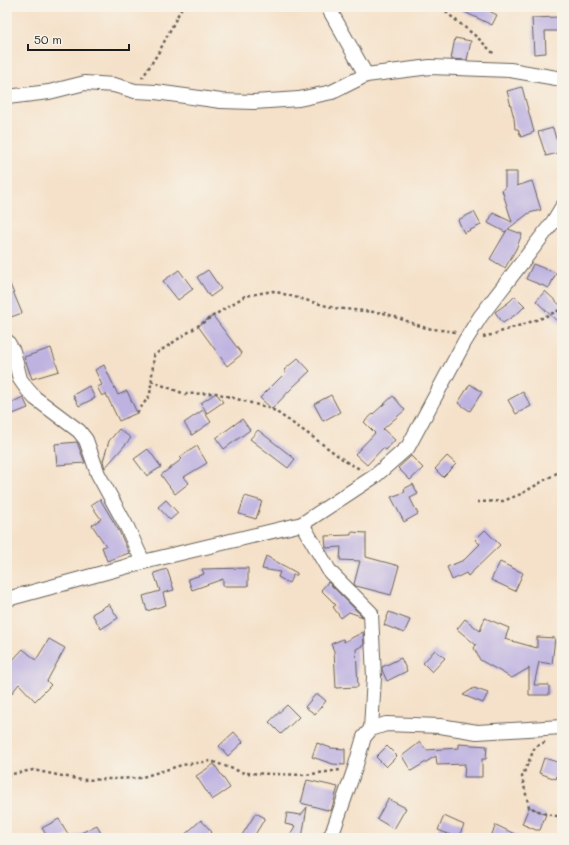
<svg xmlns="http://www.w3.org/2000/svg" width="569" height="845" font-family="Mali,sans-serif">
<style>
.building{fill:#beb2e1}
.lines{fill:none;stroke-linecap:round;stroke-linejoin:round}
.street-casing{stroke:#686159;stroke-width:16}
.path{stroke:#686159;stroke-width:2.5;stroke-dasharray:3 3;stroke-linecap:butt}
.street{stroke:#fff;stroke-width:14}
</style>
<rect width="100%" height="100%" fill="#f7f3e8"/>
<filter id="ink" filterUnits="userSpaceOnUse"><feTurbulence type="fractalNoise" baseFrequency=".025" numOctaves="2"/><feDisplacementMap in="SourceGraphic" scale="8" xChannelSelector="R" yChannelSelector="G"/><feConvolveMatrix kernelMatrix="1 2 1 2 8 2 1 2 1" color-interpolation-filters="sRGB"/></filter>
<filter id="wash" filterUnits="userSpaceOnUse"><feTurbulence type="fractalNoise" baseFrequency=".012" numOctaves="4" result="noise"/><feDisplacementMap in="SourceGraphic" scale="16" xChannelSelector="R" yChannelSelector="G"/><feGaussianBlur stdDeviation="0.9" result="paint"/><feColorMatrix in="noise" values="0 0 0 0 0 0 0 0 0 0 0 0 0 0 0 0 0 1.4 0 .05"/><feComposite in="paint" operator="in"/></filter>
<g filter="url(#wash)">
<rect width="100%" height="100%" fill="#f5e1c9"/>
<g id="blocks">
<g class="building">
<polygon points="454,7 481,7 497,15 492,25"/>
<polygon points="559,17 559,31 545,31 546,53 534,54 532,18"/>
<polygon points="455,38 471,41 467,60 451,59"/>
<polygon points="522,87 534,132 521,137 518,129 515,129 514,118 507,91"/>
<polygon points="553,128 556,139 562,138 562,152 546,156 538,132"/>
<polygon points="505,172 517,172 517,186 532,181 541,210 529,213 508,229 522,234 516,249 505,268 490,259 507,230 505,232 488,223 493,213 512,222 502,190 505,188"/>
<polygon points="474,212 481,225 464,233 458,220"/>
<polygon points="533,264 556,273 549,288 526,279"/>
<polygon points="179,270 193,289 178,300 163,281"/>
<polygon points="208,270 221,289 210,297 197,277"/>
<polygon points="7,277 22,313 11,317 7,308"/>
<polygon points="545,291 562,307 562,326 536,301"/>
<polygon points="515,296 525,306 518,313 503,323 495,312 509,302"/>
<polygon points="213,316 242,354 227,366 198,326"/>
<polygon points="51,348 59,371 32,379 24,357"/>
<polygon points="298,358 310,371 293,387 272,409 260,398 286,372 284,370"/>
<polygon points="104,365 118,395 127,391 137,413 119,421 106,394 102,396 97,387 102,385 95,370"/>
<polygon points="470,384 482,392 470,411 458,403"/>
<polygon points="89,386 95,398 79,406 73,395"/>
<polygon points="523,392 531,406 516,414 508,400"/>
<polygon points="216,393 223,402 207,413 201,403"/>
<polygon points="331,395 340,412 323,421 314,404"/>
<polygon points="393,396 405,410 383,429 395,440 386,450 383,448 367,465 355,454 375,433 364,422"/>
<polygon points="23,397 28,408 10,415 7,405"/>
<polygon points="203,410 211,422 192,435 184,423"/>
<polygon points="242,419 250,430 224,449 216,438"/>
<polygon points="119,429 131,438 105,468 103,461 109,441"/>
<polygon points="258,430 295,459 288,468 250,439"/>
<polygon points="77,442 85,463 57,465 55,444"/>
<polygon points="197,446 207,463 184,477 189,483 175,494 161,475 182,459 180,457"/>
<polygon points="148,449 161,467 147,476 134,459"/>
<polygon points="411,456 423,468 410,480 398,468"/>
<polygon points="447,456 456,464 443,477 435,469"/>
<polygon points="413,484 418,494 410,498 418,514 404,522 391,497 405,492 404,489"/>
<polygon points="245,496 262,501 256,519 239,514"/>
<polygon points="100,499 119,531 129,553 107,561 102,547 106,546 92,525 101,519 91,505"/>
<polygon points="166,500 178,513 170,520 158,507"/>
<polygon points="485,530 500,545 468,576 466,573 452,580 447,567 464,560 480,544 475,540"/>
<polygon points="351,532 366,533 366,557 399,566 391,595 356,586 354,584 360,561 340,560 341,547 326,548 325,536 351,535"/>
<polygon points="266,556 297,573 297,575 293,575 289,583 278,577 280,572 262,569"/>
<polygon points="500,562 523,573 515,591 491,580"/>
<polygon points="248,568 248,586 223,586 223,579 192,590 188,579 204,574 202,569"/>
<polygon points="167,569 174,590 163,593 166,605 147,611 143,596 160,591 154,573"/>
<polygon points="328,582 363,617 349,612 341,618 333,607 336,605 321,590"/>
<polygon points="109,604 118,618 101,629 92,614"/>
<polygon points="389,612 410,620 404,633 384,625"/>
<polygon points="485,618 509,628 505,639 537,648 537,637 555,638 552,664 539,662 534,685 549,685 549,695 529,695 529,668 512,678 480,660 474,648 476,645 457,629 465,619 480,631"/>
<polygon points="363,632 364,645 356,649 358,687 336,688 334,651 331,644 343,639 344,642"/>
<polygon points="49,639 65,648 47,681 51,685 35,701 19,684 7,699 7,666 23,649 36,660"/>
<polygon points="435,650 445,658 432,672 423,663"/>
<polygon points="401,658 407,671 387,681 382,670 382,667"/>
<polygon points="474,688 488,693 483,703 463,695"/>
<polygon points="315,695 319,695 326,701 315,714 305,707"/>
<polygon points="287,705 299,717 281,734 269,722"/>
<polygon points="234,732 243,742 228,756 219,746"/>
<polygon points="420,742 426,750 459,748 459,744 487,746 486,759 482,759 482,777 464,777 465,764 437,765 436,756 411,771 402,756"/>
<polygon points="317,743 331,748 345,749 345,765 333,764 312,757"/>
<polygon points="387,746 397,756 386,767 376,757"/>
<polygon points="544,758 561,763 556,779 539,773"/>
<polygon points="214,764 230,788 212,800 196,776"/>
<polygon points="307,780 338,787 331,811 301,803"/>
<polygon points="388,799 406,808 394,829 377,819"/>
<polygon points="307,807 302,838 288,838 295,826 285,824 287,813 301,815"/>
<polygon points="529,807 546,814 540,830 536,830 522,824"/>
<polygon points="256,813 265,818 253,838 240,838"/>
<polygon points="444,816 464,825 458,838 438,830"/>
<polygon points="59,819 68,834 61,838 48,838 42,828"/>
<polygon points="201,820 212,832 206,838 181,838"/>
<polygon points="97,825 103,838 71,838"/>
<polygon points="496,825 523,838 490,838"/>
</g>
</g>
</g>
<g filter="url(#ink)">
<use href="#blocks" fill-opacity="0" stroke="#686159" stroke-width="1"/>
<g class="lines">
<g class="street-casing">
<g id="street">
<polyline points="328,7 366,75"/>
<polyline points="7,97 49,92 85,83 114,85 135,91 156,92 221,101 254,102 299,99 332,92 366,75 430,67 510,70 562,79"/>
<polyline points="7,341 13,351 20,379 27,389 35,398 79,431 86,440 98,474 127,527 143,562"/>
<polyline points="302,524 330,572 371,613 374,677 371,729"/>
<polyline points="7,599 143,562 302,524 375,476 408,447 465,341 480,317 553,222 562,207"/>
<polyline points="328,838 332,834 355,768 364,737 371,729 386,724 440,726 477,732 562,727"/>
</g>
</g>
<g class="path">
<polyline points="435,7 442,9 478,38 495,55"/>
<polyline points="141,77 143,77 160,50 182,7"/>
<polyline points="483,337 491,335 542,318 562,309"/>
<polyline points="151,381 185,394 216,393 272,409 310,435 348,463 362,470"/>
<polyline points="137,413 150,395 154,355 213,316 245,296 273,291 334,308 384,313 426,328 456,332"/>
<polyline points="477,502 503,501 521,494 562,470"/>
<polyline points="545,742 535,747 522,777 529,807 546,814 562,817"/>
<polyline points="7,775 33,770 82,780 139,778 182,765 211,761 244,773 305,775 340,770"/>
</g>
<use href="#street" class="street"/>
</g>
</g>
<rect width="569" height="845" fill="none" stroke="#f7f3e8" stroke-width="24"/>
<path d="M28 44v6h101v-6" fill="none" stroke="#1c1c1c" stroke-width="2"/>
<text x="34" y="44" font-size="12" fill="#1c1c1c" stroke="#f7f3e8" stroke-width="3" paint-order="stroke">50 m</text>
</svg>
